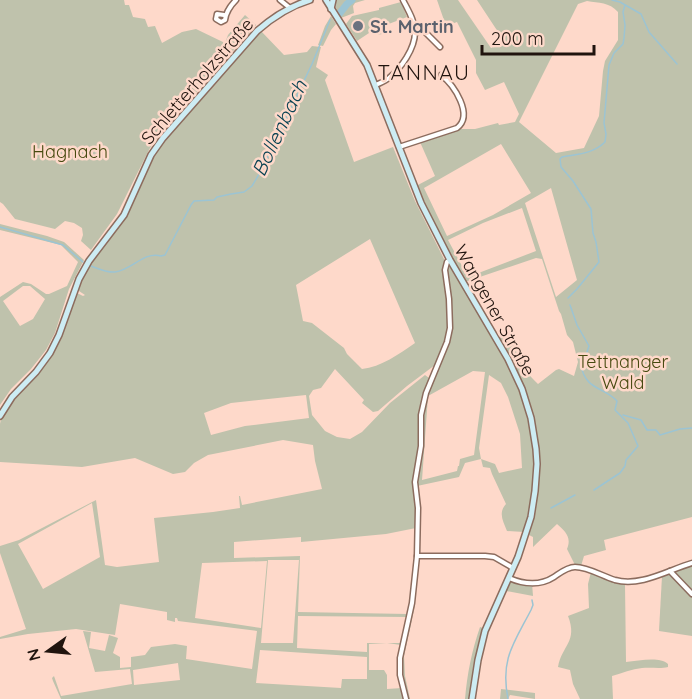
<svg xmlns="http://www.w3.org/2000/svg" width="692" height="699" font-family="Quicksand,sans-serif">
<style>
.green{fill:#bfc2ac;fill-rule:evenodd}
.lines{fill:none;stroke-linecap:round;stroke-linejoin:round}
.stream{stroke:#9cc4d3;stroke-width:1.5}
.river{stroke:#9cc4d3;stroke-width:7}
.street-casing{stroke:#8c6c5e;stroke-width:7}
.secondary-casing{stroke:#8c6c5e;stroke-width:8}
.street{stroke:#fff;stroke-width:4}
.secondary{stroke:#cdecf3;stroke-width:5}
.worship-dot{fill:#6b7280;stroke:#fed9ca;stroke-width:2}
.labels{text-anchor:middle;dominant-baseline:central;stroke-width:5;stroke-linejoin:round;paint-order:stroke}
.worship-label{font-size:18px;font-weight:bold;fill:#5b616d;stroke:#fed9ca;text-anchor:start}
.street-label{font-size:18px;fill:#20140e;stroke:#fed9ca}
.park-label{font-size:18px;fill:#474a10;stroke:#fed9ca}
.water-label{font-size:20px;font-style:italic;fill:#094253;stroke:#fed9ca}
.quarter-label{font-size:21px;letter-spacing:1.5px;fill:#20140e;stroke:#fed9ca}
</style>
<rect width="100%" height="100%" fill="#fed9ca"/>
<g class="green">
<polygon points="0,0 124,0 125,5 129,5 133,17 145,19 148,27 155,26 162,43 182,32 196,29 225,43 228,35 245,15 256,25 166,127 150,148 117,214 91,250 81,241 83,235 82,228 74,223 65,221 55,229 15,219 3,204 0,202"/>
<polygon points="336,0 365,0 355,3 353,6 354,13 341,18 335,6"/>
<path d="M437 0H458L491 48 504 41 477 0H692V517L604 540 606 550 584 556 581 566 575 565 567 549C572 537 565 531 557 524L533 547V537L529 535 535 511 539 473 535 427 509 356 499 337 509 331C517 354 520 367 538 384L556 370 559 369 574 376 578 362 573 342 567 335 561 314 559 311 542 259 536 258 465 282 442 241 416 186 435 176 420 142 459 129H475L498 123 499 125 515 122 519 114 504 82 485 90 476 73V60L457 22 446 26ZM587 1C599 3 609 2 618 12V40L605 61 603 71 599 116 584 148 556 153 519 122 578 4ZM501 144 531 193 493 215 447 236 424 188ZM551 188 577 280 556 297 525 203ZM522 208 536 251 468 277 448 240 483 223Z"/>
<polygon points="401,2 407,17 386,25 386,28 382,34 377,35 375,29 357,41 346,24 352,16 379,10 379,8"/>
<polygon points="331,16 336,24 331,30 323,46 318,45 325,26"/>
<path d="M261 31 284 55 307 52 312 46 321 47 316 67 328 75 325 80 354 162 393 147 415 201 445 261 449 328 445 342 435 365 407 386 378 411 373 412 362 403 364 400 335 369 321 388 313 390 309 396 312 415 325 431 337 437 350 439 362 432 390 403 425 375 429 378 422 404 420 441 414 480 417 507 416 528 386 534 301 542V537L234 542V558L300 556 298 612 408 614V617L298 616 297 648 367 652V643H401V645L387 643 369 644V670H384L387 675V689L402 688 405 699H61L53 681 52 678 54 676 61 696 132 684 130 669 95 672 83 631 91 632 89 648 105 651 109 635 118 638 113 653 120 657V668L131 667V657L145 655 151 647 175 644 187 646 186 659 252 669 257 631 178 621 177 618H175V622L167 620V612L120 604 115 635 76 629 28 634 0 639V637L26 629 0 553V546L19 540 96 500 105 565 117 567 159 562 154 518 213 512 240 508 239 496H240L242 505 322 489 315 461 313 445 283 440 208 455 194 463 185 472 173 474 135 458 82 467 0 462C0 450 0 436 0 424 4 396 36 380 50 358 62 338 68 314 75 292L83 296 85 295 76 289 90 263 120 224 153 155 165 138ZM370 239 415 343C399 354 381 367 362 369L347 354 344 348 312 323 303 321 296 285ZM306 395 309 418 245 426 211 435 204 413 231 403ZM92 503 100 557 43 589 18 544ZM268 560H299L293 643H261ZM267 561 261 628 195 618 202 563ZM260 650 367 657V679H342L341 688 256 683ZM178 663 180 680 134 685 133 670Z"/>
<path d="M0 224 47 236 64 242 84 260 69 289 55 333 46 350 31 369 11 389 0 405V297L23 282 31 284 46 294H49L67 286 78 262 61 245 0 230ZM23 286H30L45 299 33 319 20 326 3 301Z"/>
<path d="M449 263C502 353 557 422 524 532L507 531C503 521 498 513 506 504L492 474 490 468 483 467 481 459 465 463 459 477 417 486 422 416 426 393 451 328 450 295 446 273ZM473 371 485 372 474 455 460 459 459 466H458L457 471 422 480 428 396ZM489 375 501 383 508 397 520 434 522 468 499 473 495 464 481 459 479 448Z"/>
<polygon points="692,564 692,593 672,574 674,571"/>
<path d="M591 572 633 582 625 585 626 662C639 661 659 656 668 664V667C660 669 651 667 642 668 632 669 622 673 612 676L613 699H580L573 684 570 670 558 667C562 645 578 642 568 616L589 608 588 584Z"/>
<polygon points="665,574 670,575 692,596 692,636 659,631 662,576"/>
<polygon points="512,578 532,583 533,596 506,591"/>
<polygon points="413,603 415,605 404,656 405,676 410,699 407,699 402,676 401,656"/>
<path d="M480 627 483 628 476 655 470 699H465C467 674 472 650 480 627Z"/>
<polygon points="501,689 535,693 535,699 510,695 508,699 500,699"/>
</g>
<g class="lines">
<g class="stream">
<polyline points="612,0 620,2 641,14 649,32 677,64"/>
<polyline points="0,227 63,245 83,262"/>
<path d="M91 266C99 269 108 273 115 272 132 270 144 251 161 256L165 255 191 205 194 201 214 200 217 197 231 194 244 192 252 186 261 171 312 64 330 20"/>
<path d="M568 298 577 289 599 262 596 242 593 233 591 209 573 181 561 167 560 159 562 157C577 154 593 154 605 142L606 134 604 123 609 65 614 53 623 44 624 38 625 25 623 12 625 5"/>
<path d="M570 305 577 325 589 346 586 355 581 365C585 390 604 387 617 401L615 410 628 423 638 446 626 460 625 466 620 473 594 490"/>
<polyline points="623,415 641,420 647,430 656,430 660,435 680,429 692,428"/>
<polyline points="551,508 575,495"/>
<path d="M508 699C500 659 514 643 531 610L533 605 532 600"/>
</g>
<polyline class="river" points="340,13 347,4 352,0"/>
<g class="street-casing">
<g id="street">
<polyline points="280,0 290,8"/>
<path d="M224 15 217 14 216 19 221 22 225 20C226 12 229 7 236 0"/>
<polyline points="415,33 423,30 440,47"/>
<path d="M376 85C380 83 385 81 389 78 401 68 415 49 415 32 415 21 408 10 403 0"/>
<path d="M399 147 457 128C474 115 454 85 441 75"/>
<polyline points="417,556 418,508 415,482 421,446 421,415 426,393 447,342 450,328 449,299 445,270 447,262 450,260"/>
<polyline points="670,571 692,594"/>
<path d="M509 578C523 584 540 586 554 577 560 573 567 567 575 567 588 567 602 576 615 580 641 587 668 570 692 563"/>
<polyline points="406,699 400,675 400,658 412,603 417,556 485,556 494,557 513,568"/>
</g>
</g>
<g class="secondary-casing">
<g id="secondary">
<polyline points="326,0 367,65 421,203 450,260 508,359 522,389 531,418 536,449 537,464 535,491 531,517 518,557 485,631 478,660 472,699"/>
<polyline points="331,9 333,0"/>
<path d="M0 416 12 397 36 372 50 353 59 335 79 279 89 261 124 215 151 155 163 138 257 31C273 17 290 6 310 0"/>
</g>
</g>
<use href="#street" class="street"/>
<use href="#secondary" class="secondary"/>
</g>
<circle class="worship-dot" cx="358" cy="26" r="6"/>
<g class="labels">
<g class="worship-label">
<text x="370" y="26">St. Martin</text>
</g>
<g class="street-label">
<text transform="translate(197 81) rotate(-49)">Schletterholzstraße</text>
<text transform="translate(495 310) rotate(61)">Wangener Straße</text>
</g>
<g class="park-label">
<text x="70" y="151">Hagnach</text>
<text x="623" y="361">Tettnanger<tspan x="623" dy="21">Wald</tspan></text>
</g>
<g class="water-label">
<text transform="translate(279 128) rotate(-65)">Bollenbach</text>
</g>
<g class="quarter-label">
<text x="424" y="72">TANNAU</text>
</g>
</g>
<g transform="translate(48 651) rotate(255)" stroke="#fed9ca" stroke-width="4.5" paint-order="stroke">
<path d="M0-4.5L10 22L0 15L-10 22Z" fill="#20140e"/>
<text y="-9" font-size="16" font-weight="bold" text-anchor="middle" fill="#20140e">N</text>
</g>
<path d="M482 45v9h112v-9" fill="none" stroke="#20140e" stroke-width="3"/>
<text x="491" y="45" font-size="18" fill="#20140e" stroke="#fed9ca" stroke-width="4.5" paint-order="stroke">200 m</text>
</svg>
